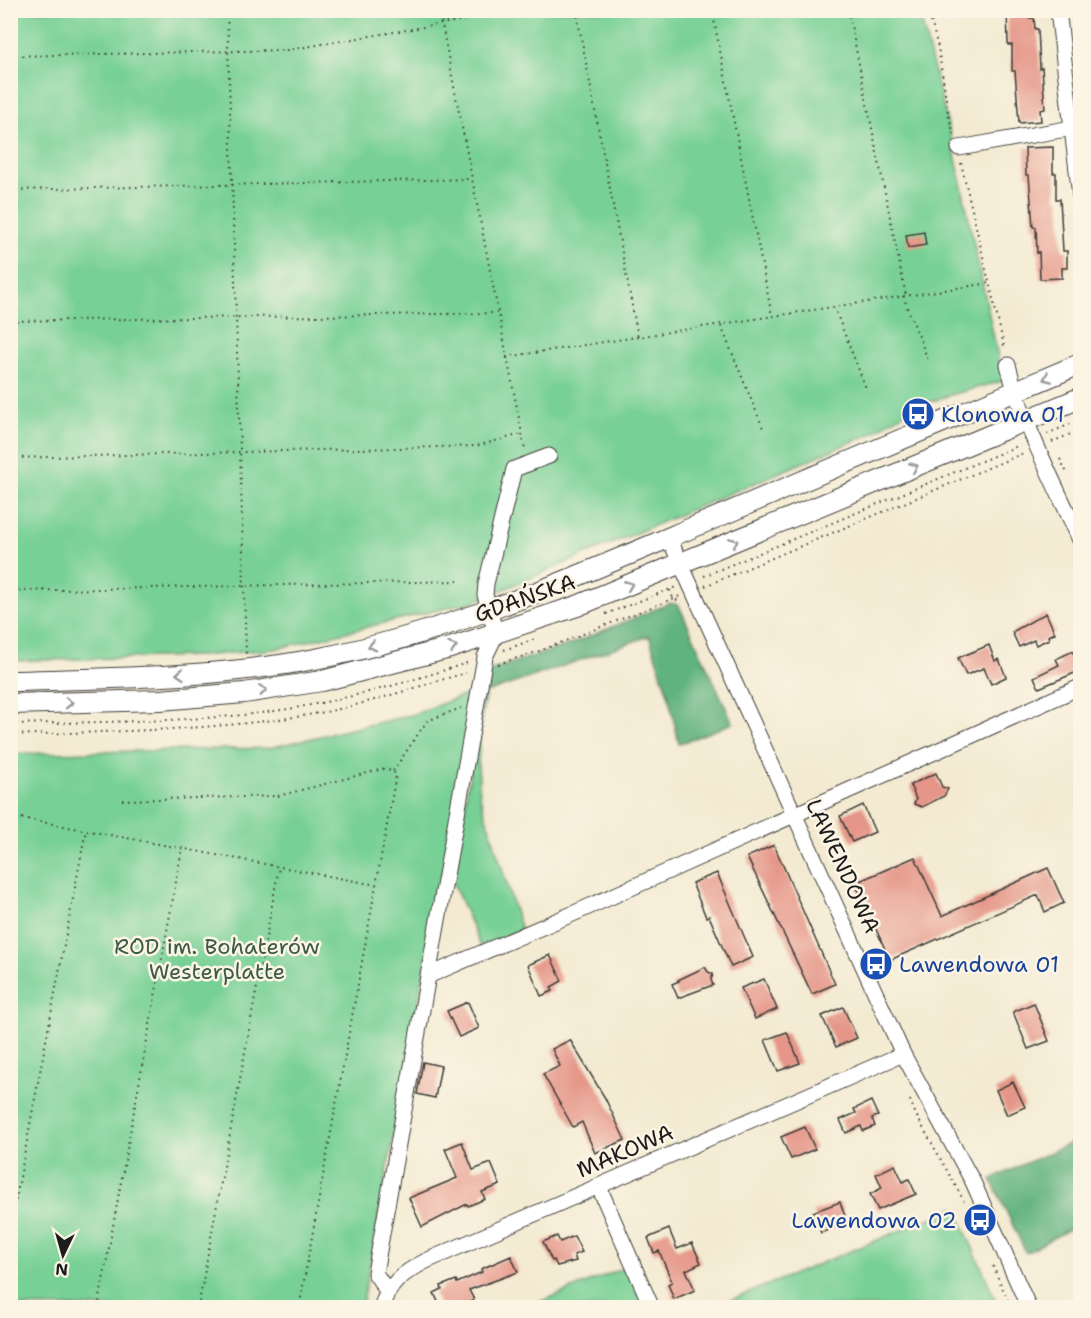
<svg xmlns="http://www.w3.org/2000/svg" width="1091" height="1318" font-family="'Shantell Sans',sans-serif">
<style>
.green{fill:#77d095;stroke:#4a7658;stroke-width:1.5}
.forest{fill:#61b27e;stroke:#3e674d;stroke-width:1.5}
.building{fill:#e59688}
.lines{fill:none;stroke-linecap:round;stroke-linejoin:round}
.minor-casing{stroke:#3c3b37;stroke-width:17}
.major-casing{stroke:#3c3b37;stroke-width:22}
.path{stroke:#3c3b37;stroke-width:2;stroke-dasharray:1.5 4.5;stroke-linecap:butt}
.minor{stroke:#fff;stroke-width:15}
.major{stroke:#fff;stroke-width:20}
.oneway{stroke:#999}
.labels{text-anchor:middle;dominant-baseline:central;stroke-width:5;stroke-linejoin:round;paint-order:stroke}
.transit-label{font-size:22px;fill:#164399;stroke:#fcf5e5;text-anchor:start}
.street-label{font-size:22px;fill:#1c1c1c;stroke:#fcf5e5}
.park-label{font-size:22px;fill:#3c5b46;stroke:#fcf5e5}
</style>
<rect width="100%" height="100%" fill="#fcf5e5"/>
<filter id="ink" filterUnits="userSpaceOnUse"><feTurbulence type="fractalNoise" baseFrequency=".0167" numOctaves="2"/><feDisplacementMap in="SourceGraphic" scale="12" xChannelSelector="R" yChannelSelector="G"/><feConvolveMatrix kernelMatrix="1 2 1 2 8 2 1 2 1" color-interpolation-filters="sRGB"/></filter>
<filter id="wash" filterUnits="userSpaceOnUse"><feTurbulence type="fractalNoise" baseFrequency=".008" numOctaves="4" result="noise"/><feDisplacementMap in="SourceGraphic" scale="24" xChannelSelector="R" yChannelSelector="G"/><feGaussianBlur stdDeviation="1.35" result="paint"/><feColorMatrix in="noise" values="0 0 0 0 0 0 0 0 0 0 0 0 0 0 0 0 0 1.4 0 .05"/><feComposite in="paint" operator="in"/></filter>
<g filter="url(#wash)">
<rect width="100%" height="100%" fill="#f3ead1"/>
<g class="green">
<path d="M10 11H919L954 149 1003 381C957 393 913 402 875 432L476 601 275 649 199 656 11 661Z"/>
<polygon points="487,671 486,693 481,720 478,765 480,797 521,930 481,947 452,881"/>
<polygon points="476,691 362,1307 11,1307 10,754 269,748 411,715"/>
<polygon points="955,1208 999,1307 714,1307"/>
<polygon points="634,1264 652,1308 525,1308"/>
</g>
<g class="forest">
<polygon points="670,603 676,604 680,608 733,723 679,744 668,694 649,636 486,693 487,671 571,644"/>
<polygon points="1080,1139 1080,1223 1026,1253 991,1179"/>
</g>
<g id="blocks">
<g class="building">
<polygon points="1007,10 1028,10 1029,18 1034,18 1035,29 1038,29 1040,69 1042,68 1045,109 1040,110 1041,121 1019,123 1015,71 1012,71 1012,45 1008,45"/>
<polygon points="1053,147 1053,173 1056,173 1056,199 1060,199 1063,251 1067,251 1067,268 1062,268 1062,278 1040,279 1039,252 1037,253 1036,227 1033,227 1029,175 1026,175 1025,148"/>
<polygon points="924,232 926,245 908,248 906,235"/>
<polygon points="1046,613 1055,633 1048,636 1049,639 1036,645 1034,640 1019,647 1012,632"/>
<polygon points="989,645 995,661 999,659 1006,677 991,684 984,668 966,675 958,658"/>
<polygon points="1073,651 1079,668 1076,669 1077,672 1039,688 1034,677 1059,665 1056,659"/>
<polygon points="936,773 942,787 948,789 944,796 922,807 914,804 916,799 910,785"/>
<polygon points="863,805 875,832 852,842 840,816"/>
<polygon points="774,845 835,984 812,994 747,857"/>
<polygon points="915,857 942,916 1048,868 1064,903 1045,912 1038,895 890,960 855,883"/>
<polygon points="717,873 753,957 731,967 709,916 706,917 692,883"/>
<polygon points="550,955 562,981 551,987 553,991 541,996 528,965"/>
<polygon points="705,967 708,972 713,974 711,980 713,985 678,998 672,984 679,981 678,980"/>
<polygon points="764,979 777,1009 755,1019 741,988"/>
<polygon points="468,1002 479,1028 459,1037 447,1011"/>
<polygon points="1034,1003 1049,1041 1028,1049 1013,1012"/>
<polygon points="843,1007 857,1038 836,1047 822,1016"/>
<polygon points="787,1032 800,1063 778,1071 765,1040"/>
<polygon points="570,1040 605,1098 625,1140 595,1153 582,1122 573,1127 543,1074 560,1066 552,1049"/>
<polygon points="423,1062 441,1066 435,1098 417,1094"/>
<polygon points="1013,1082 1025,1107 1007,1115 996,1090"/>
<polygon points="871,1101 878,1116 872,1118 875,1126 863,1131 861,1126 846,1133 840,1120 856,1113 854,1109"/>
<polygon points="805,1127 815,1149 791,1159 781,1137"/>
<polygon points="462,1142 473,1170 491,1163 500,1185 482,1192 485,1199 468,1206 467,1204 422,1227 409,1198 457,1178 445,1149"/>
<polygon points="895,1165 903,1182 909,1179 916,1194 878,1210 870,1194 882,1188 876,1174"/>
<polygon points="840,1202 847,1222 821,1233 813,1212"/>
<polygon points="669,1229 677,1249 692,1243 701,1263 686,1270 695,1290 674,1299 668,1284 672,1282 659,1251 654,1253 648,1238"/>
<polygon points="557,1236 560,1242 574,1236 582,1252 574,1255 576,1261 557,1266 554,1260 552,1261 543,1242"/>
<polygon points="511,1256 518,1272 469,1290 474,1300 457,1308 441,1308 434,1293 442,1289 441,1286 456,1280 457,1283 482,1272 481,1269"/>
</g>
</g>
</g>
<g filter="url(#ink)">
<use href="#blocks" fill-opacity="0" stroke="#3c3b37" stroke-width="1.5"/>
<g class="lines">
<g class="minor-casing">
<g id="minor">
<polyline points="1058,10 1080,196"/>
<polyline points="959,148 1072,128"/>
<path d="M1008 365C1023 426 1055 483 1080 540"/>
<polyline points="669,538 903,1054 973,1182 1029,1308"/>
<polyline points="430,975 577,912 1080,687"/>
<polyline points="599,1187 652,1308"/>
<polyline points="387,1291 375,1273 485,657 496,634 485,595 486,584 514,469 549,456"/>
<path d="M381 1308C389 1283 403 1273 426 1261L903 1054"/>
</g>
</g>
<g class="major-casing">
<g id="major">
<path d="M10 681C112 678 215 678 315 659 446 634 567 581 689 529 820 474 950 419 1080 364"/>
<polyline points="10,704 160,700 244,693 322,681 450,648 577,606 1080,398"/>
</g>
</g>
<g class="path">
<polyline points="227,10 246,654"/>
<polyline points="439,10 525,449"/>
<polyline points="576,10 638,337"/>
<polyline points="712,10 772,316"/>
<polyline points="848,10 906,296"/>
<polyline points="928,10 938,47 949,118 954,134"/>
<polyline points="10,56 287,50 524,10"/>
<polyline points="961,163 1005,350"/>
<polyline points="10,190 471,179"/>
<polyline points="903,296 928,360"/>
<polyline points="834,307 866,388"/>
<polyline points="10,321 497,313"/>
<polyline points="721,326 763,428"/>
<polyline points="506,357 990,283"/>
<polyline points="1047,434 1080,420"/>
<polyline points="1052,442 1080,430"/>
<polyline points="10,458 476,446 522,434"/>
<polyline points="1060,459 1067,473"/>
<polyline points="10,520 11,520"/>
<polyline points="704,576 1020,445"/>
<polyline points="705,586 1024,453"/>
<polyline points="670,590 673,598 681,602"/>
<polyline points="13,591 458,581"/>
<polyline points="10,610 13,610"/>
<polyline points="606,614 676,587"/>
<polyline points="504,650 538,638"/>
<polyline points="498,664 537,652 680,596"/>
<path d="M10 724C88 722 166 722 243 715 321 707 397 686 470 662"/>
<path d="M10 735C115 731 222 731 325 712 371 703 421 685 466 673"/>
<polyline points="393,771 427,721 461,708"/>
<polyline points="122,800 278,796 383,769 393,771 396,775 299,1308"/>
<polyline points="10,816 376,885"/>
<polyline points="910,1100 916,1115 964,1201"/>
<polyline points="10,1230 86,830"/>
<polyline points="993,1266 1011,1308"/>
<polyline points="98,1308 182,849"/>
<polyline points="198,1308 279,867"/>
</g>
<use href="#minor" class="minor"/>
<use href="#major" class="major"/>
</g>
<defs><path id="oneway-chevron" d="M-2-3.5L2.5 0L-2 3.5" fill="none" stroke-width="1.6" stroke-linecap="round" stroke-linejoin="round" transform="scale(1.5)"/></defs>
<g class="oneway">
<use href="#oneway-chevron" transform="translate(1047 378) rotate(157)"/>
<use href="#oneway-chevron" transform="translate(914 467) rotate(-22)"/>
<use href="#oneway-chevron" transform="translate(734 542) rotate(-23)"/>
<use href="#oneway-chevron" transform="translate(629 585) rotate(-22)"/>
<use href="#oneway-chevron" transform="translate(372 646) rotate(167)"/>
<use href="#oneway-chevron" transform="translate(453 647) rotate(-17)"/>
<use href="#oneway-chevron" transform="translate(180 674) rotate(176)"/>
<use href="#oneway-chevron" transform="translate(263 690) rotate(-8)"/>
<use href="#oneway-chevron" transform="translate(69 703) rotate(-1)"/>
</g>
</g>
<defs>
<g id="bus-disc" transform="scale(1.725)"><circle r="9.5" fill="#1a4fb4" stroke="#fcf5e5"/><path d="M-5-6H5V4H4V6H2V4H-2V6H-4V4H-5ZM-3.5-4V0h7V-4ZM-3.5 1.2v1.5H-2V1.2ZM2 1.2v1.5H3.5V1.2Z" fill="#fff"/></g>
</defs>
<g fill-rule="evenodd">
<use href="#bus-disc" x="918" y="414"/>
<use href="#bus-disc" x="876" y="964"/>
<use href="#bus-disc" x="980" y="1220"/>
</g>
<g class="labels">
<g class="transit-label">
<text x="941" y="414">Klonowa 01</text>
<text x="899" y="964">Lawendowa 01</text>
<text x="957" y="1220" text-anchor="end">Lawendowa 02</text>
</g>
<g class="street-label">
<text transform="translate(525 598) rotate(-19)">GDAŃSKA</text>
<text transform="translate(843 866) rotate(65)">LAWENDOWA</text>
<text transform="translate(625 1151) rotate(-23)">MAKOWA</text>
</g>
<g class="park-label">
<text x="217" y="946">ROD im. Bohaterów<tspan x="217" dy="25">Westerplatte</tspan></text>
</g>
</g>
<rect width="1091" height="1318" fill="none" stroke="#fcf5e5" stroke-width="36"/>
<g transform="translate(63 1255) rotate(185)" stroke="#fcf5e5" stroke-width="4.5" paint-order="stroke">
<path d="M0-4.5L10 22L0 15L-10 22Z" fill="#1c1c1c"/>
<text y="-9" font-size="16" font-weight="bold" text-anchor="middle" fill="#1c1c1c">N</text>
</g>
</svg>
